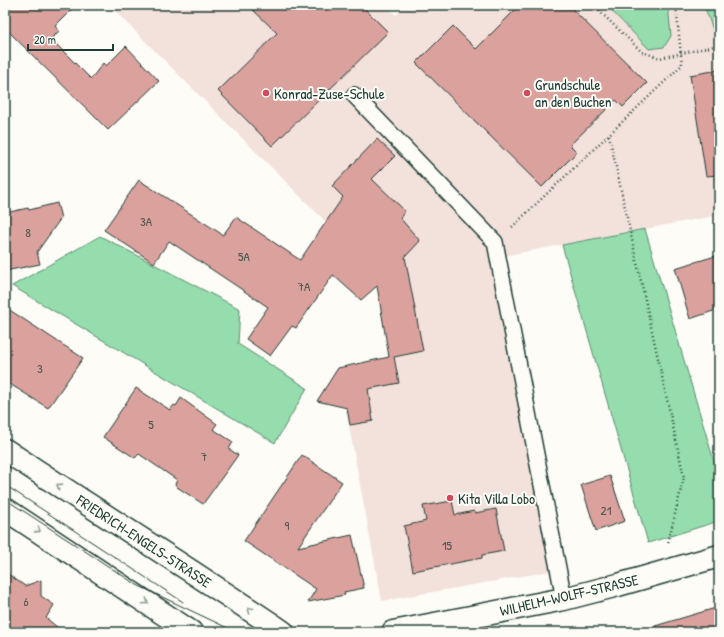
<svg xmlns="http://www.w3.org/2000/svg" width="724" height="637" font-family="'Patrick Hand',sans-serif">
<style>
.built{fill:#f3e1dc}
.green{fill:#95ddac;stroke:#5a8d70}
.building{fill:#dba19d;stroke:#1f3d34}
.lines{fill:none;stroke-linecap:round;stroke-linejoin:round}
.service-casing{stroke:#1f3d34;stroke-width:18}
.minor-casing{stroke:#1f3d34;stroke-width:25}
.secondary-casing{stroke:#1f3d34;stroke-width:25}
.path{stroke:#1f3d34;stroke-width:2.5;stroke-dasharray:1 3;stroke-linecap:butt}
.service{stroke:#fdfcf7;stroke-width:15}
.minor{stroke:#fdfcf7;stroke-width:22}
.secondary{stroke:#fdfcf7;stroke-width:22}
.tram{stroke:#1f3d34;stroke-width:1}
.oneway{stroke:#8e9c96}
.poi-dot{fill:#d1495b;stroke:#fdfcf7;stroke-width:1.5}
.labels{text-anchor:middle;dominant-baseline:central;stroke-width:4;stroke-linejoin:round;paint-order:stroke}
.number-label{font-size:13px;fill:#4e564e}
.poi-label{font-size:15px;fill:#1f3d34;stroke:#fdfcf7;text-anchor:start}
.street-label{font-size:15px;fill:#1f3d34;stroke:#fdfcf7}
</style>
<rect width="100%" height="100%" fill="#fdfcf7"/>
<filter id="ink" filterUnits="userSpaceOnUse"><feTurbulence type="fractalNoise" baseFrequency=".025" numOctaves="2"/><feDisplacementMap in="SourceGraphic" scale="8" xChannelSelector="R" yChannelSelector="G"/><feConvolveMatrix kernelMatrix="1 2 1 2 8 2 1 2 1" color-interpolation-filters="sRGB"/></filter>
<g filter="url(#ink)">
<polygon class="built" points="109,5 386,5 396,15 405,5 719,5 719,215 492,258 551,571 382,601 338,368 422,351 382,278"/>
<g class="green">
<polygon points="606,5 668,5 671,36 664,47 649,49"/>
<polygon points="704,5 719,5 719,37 716,38"/>
<polygon points="645,229 719,478 719,521 648,543 562,245"/>
<polygon points="100,236 240,309 238,344 307,388 275,443 12,286"/>
</g>
<g class="building">
<polygon points="5,5 76,5 55,26 59,31 51,39 91,79 103,63 106,66 126,46 159,81 108,130 5,28"/>
<polygon points="248,5 361,5 388,32 272,146 218,91 277,33"/>
<polygon points="520,5 568,5 647,83 623,107 616,100 570,145 577,152 542,187 416,63 453,26 476,49"/>
<polygon points="719,70 719,175 706,176 690,75"/>
<polygon points="377,139 395,156 372,179 405,211 400,218 420,241 405,257 423,351 394,357 399,383 368,389 373,421 350,425 347,408 317,401 338,368 389,357 377,286 361,300 333,275 296,328 292,326 270,356 246,339 268,307 169,241 154,263 104,230 139,180 223,235 236,217 300,260 343,197 332,186"/>
<polygon points="57,203 61,218 37,252 40,264 5,271 5,213 28,208 29,210"/>
<polygon points="719,255 719,309 690,319 675,268"/>
<polygon points="5,307 83,358 48,408 5,381"/>
<polygon points="136,388 170,410 174,405 176,406 181,398 217,424 213,429 233,442 229,449 238,455 203,504 177,487 175,484 177,480 139,454 135,458 103,437"/>
<polygon points="302,455 342,482 298,547 352,535 364,588 344,592 345,595 308,602 316,589 244,541"/>
<polygon points="610,476 625,521 596,531 581,485"/>
<polygon points="452,501 455,515 474,511 475,513 496,509 504,551 482,555 482,558 413,571 404,526 426,521 423,506"/>
<polygon points="5,572 25,586 41,580 41,596 54,605 46,618 63,632 17,632 5,624"/>
<polygon points="719,607 719,632 656,632 655,626"/>
</g>
<g class="lines">
<g class="service-casing">
<polyline id="service" points="354,95 495,242 564,599"/>
</g>
<g class="minor-casing">
<polyline id="minor" points="393,632 564,599 618,585 719,556"/>
</g>
<g class="secondary-casing">
<g id="secondary">
<path d="M5 450C97 511 191 570 283 632"/>
<polyline points="5,509 191,632"/>
</g>
</g>
<g class="path">
<polyline points="593,5 642,52 660,58 719,45"/>
<polyline points="609,135 684,477 668,543"/>
<polyline points="512,227 682,65 676,5"/>
</g>
<use href="#service" class="service"/>
<use href="#minor" class="minor"/>
<use href="#secondary" class="secondary"/>
<g class="tram">
<polyline points="5,485 183,602"/>
<polyline points="5,499 137,585 236,632"/>
</g>
</g>
<defs><path id="oneway-chevron" d="M-2-3.5L2.5 0L-2 3.5" fill="none" stroke-width="1.6" stroke-linecap="round" stroke-linejoin="round"/></defs>
<g class="oneway">
<use href="#oneway-chevron" transform="translate(59 486) rotate(-147)"/>
<use href="#oneway-chevron" transform="translate(38 530) rotate(33)"/>
<use href="#oneway-chevron" transform="translate(146 602) rotate(34)"/>
<use href="#oneway-chevron" transform="translate(250 610) rotate(-146)"/>
</g>
</g>
<g class="poi-dot">
<circle cx="266" cy="93" r="4"/>
<circle cx="527" cy="93" r="4"/>
<circle cx="450" cy="498" r="4"/>
</g>
<g class="labels">
<g class="number-label">
<text x="146" y="221">3A</text>
<text x="28" y="232">8</text>
<text x="244" y="256">5A</text>
<text x="304" y="286">7A</text>
<text x="40" y="368">3</text>
<text x="151" y="424">5</text>
<text x="204" y="456">7</text>
<text x="606" y="510">21</text>
<text x="287" y="525">9</text>
<text x="447" y="545">15</text>
<text x="26" y="601">6</text>
</g>
<g class="poi-label">
<text x="535" y="84">Grundschule<tspan x="535" dy="17">an den Buchen</tspan></text>
<text x="274" y="93">Konrad-Zuse-Schule</text>
<text x="458" y="498">Kita Villa Lobo</text>
</g>
<g class="street-label">
<text transform="translate(144 541) rotate(33)">FRIEDRICH-ENGELS-STRASSE</text>
<text transform="translate(569 595) rotate(-13)">WILHELM-WOLFF-STRASSE</text>
</g>
</g>
<rect width="724" height="637" fill="none" stroke="#fdfcf7" stroke-width="20"/>
<rect x="10" y="10" width="704" height="617" fill="none" stroke="#1f3d34" stroke-width="1.5" filter="url(#ink)"/>
<path d="M28 44v6h85v-6" fill="none" stroke="#1f3d34" stroke-width="2"/>
<text x="34" y="44" font-size="12" fill="#1f3d34" stroke="#fdfcf7" stroke-width="3" paint-order="stroke">20 m</text>
</svg>
